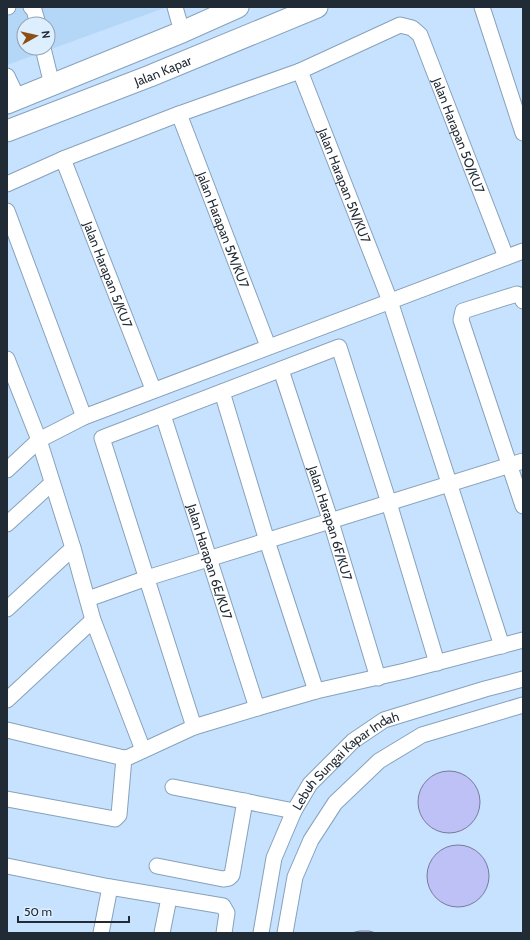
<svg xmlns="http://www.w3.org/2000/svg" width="530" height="940" font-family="Cabin,sans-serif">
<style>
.built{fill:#b4d6f7;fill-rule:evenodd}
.building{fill:#bec1f5;stroke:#797b9b}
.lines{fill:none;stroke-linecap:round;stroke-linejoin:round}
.minor-casing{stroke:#87a2bb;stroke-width:17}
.highway-casing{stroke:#87a2bb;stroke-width:23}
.minor{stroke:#fff;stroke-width:15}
.highway{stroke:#fff;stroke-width:21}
.labels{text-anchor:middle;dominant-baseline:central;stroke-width:3;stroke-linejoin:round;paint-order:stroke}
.street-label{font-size:13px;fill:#212b35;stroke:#def}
</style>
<rect width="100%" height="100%" fill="#c6e2fe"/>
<path class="built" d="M7 7H167L7 65ZM24 24H48V48H24Z"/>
<g class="building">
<circle cx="449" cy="802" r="31"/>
<circle cx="458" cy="876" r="31"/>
<polygon points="360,931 369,931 376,933 351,933"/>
</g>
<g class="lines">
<g class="minor-casing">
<g id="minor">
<polyline points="7,7 8,7"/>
<polyline points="31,7 34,10 38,24"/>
<polyline points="175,7 182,32"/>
<polyline points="482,7 523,133"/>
<polyline points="43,48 52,85"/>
<path id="s1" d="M300 71 390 301 502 646"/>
<polyline points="7,76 18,99"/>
<path id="s2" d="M179 114 268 346"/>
<path id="s3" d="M63 159 153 389"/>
<path id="s4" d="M7 184 63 159 179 114 300 71 400 25 412 28 420 35 506 257"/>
<polyline points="7,211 84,417"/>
<polyline points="523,301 520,295 517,294 463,311 461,320 523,506"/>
<polyline points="7,359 39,440 73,548 93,620 143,750"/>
<path id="s5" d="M281 370 331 522 378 678"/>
<polyline points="222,392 267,541 316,691"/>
<path id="s6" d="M163 415 257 708"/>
<polyline points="7,470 39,440 84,417 523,251"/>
<polyline points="7,524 52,483"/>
<polyline points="88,599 147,578 523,461"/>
<polyline points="7,609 73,548"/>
<polyline points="7,700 93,620"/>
<polyline points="194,727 102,438 339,347 389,503 437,663"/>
<polyline points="7,730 124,758 129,757 194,727 257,708 316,691 405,671 523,640"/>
<polyline points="173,787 294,811"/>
<polyline points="7,799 115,819 119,815 124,758"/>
<polyline points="7,866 110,887 223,906 227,913 224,933"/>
<polyline points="157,866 223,879 229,878 232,875 245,801"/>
<polyline points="101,933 110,887"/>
<polyline points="162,933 169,898"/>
<path id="s7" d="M261 933 274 858 294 811 310 784 353 741 384 720 485 689 523 679"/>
<polyline points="285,933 295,877 311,840 335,803 379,761 422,735 523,705"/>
</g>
</g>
<g class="highway-casing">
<g id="highway">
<polyline points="7,103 182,32 238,7"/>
<path id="s8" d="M7 131 150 76 317 7"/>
</g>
</g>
<use href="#minor" class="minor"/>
<use href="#highway" class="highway"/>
</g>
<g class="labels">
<g class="street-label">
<text stroke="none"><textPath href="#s8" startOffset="167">Jalan Kapar</textPath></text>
<text stroke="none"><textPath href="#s4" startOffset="555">Jalan Harapan 5O/KU7</textPath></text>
<text stroke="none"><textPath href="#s1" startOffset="123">Jalan Harapan 5N/KU7</textPath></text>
<text stroke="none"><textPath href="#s2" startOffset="124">Jalan Harapan 5M/KU7</textPath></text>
<text stroke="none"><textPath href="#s3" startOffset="124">Jalan Harapan 5/KU7</textPath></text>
<text stroke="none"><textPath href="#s5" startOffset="161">Jalan Harapan 6F/KU7</textPath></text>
<text stroke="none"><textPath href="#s6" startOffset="154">Jalan Harapan 6E/KU7</textPath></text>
<text stroke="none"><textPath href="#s7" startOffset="201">Lebuh Sungai Kapar Indah</textPath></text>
</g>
</g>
<rect width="530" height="940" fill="none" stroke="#212b35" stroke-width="16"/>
<g transform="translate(36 36) rotate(82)"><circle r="19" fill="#ddeeff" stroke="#92a0ae"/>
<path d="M0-3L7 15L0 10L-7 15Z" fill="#8d4e16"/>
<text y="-6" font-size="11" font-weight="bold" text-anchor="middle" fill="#212b35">N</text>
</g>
<path d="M18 916v6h111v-6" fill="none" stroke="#212b35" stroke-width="2"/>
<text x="24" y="916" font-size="12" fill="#212b35" stroke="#ddeeff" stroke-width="3" paint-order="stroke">50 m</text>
</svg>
